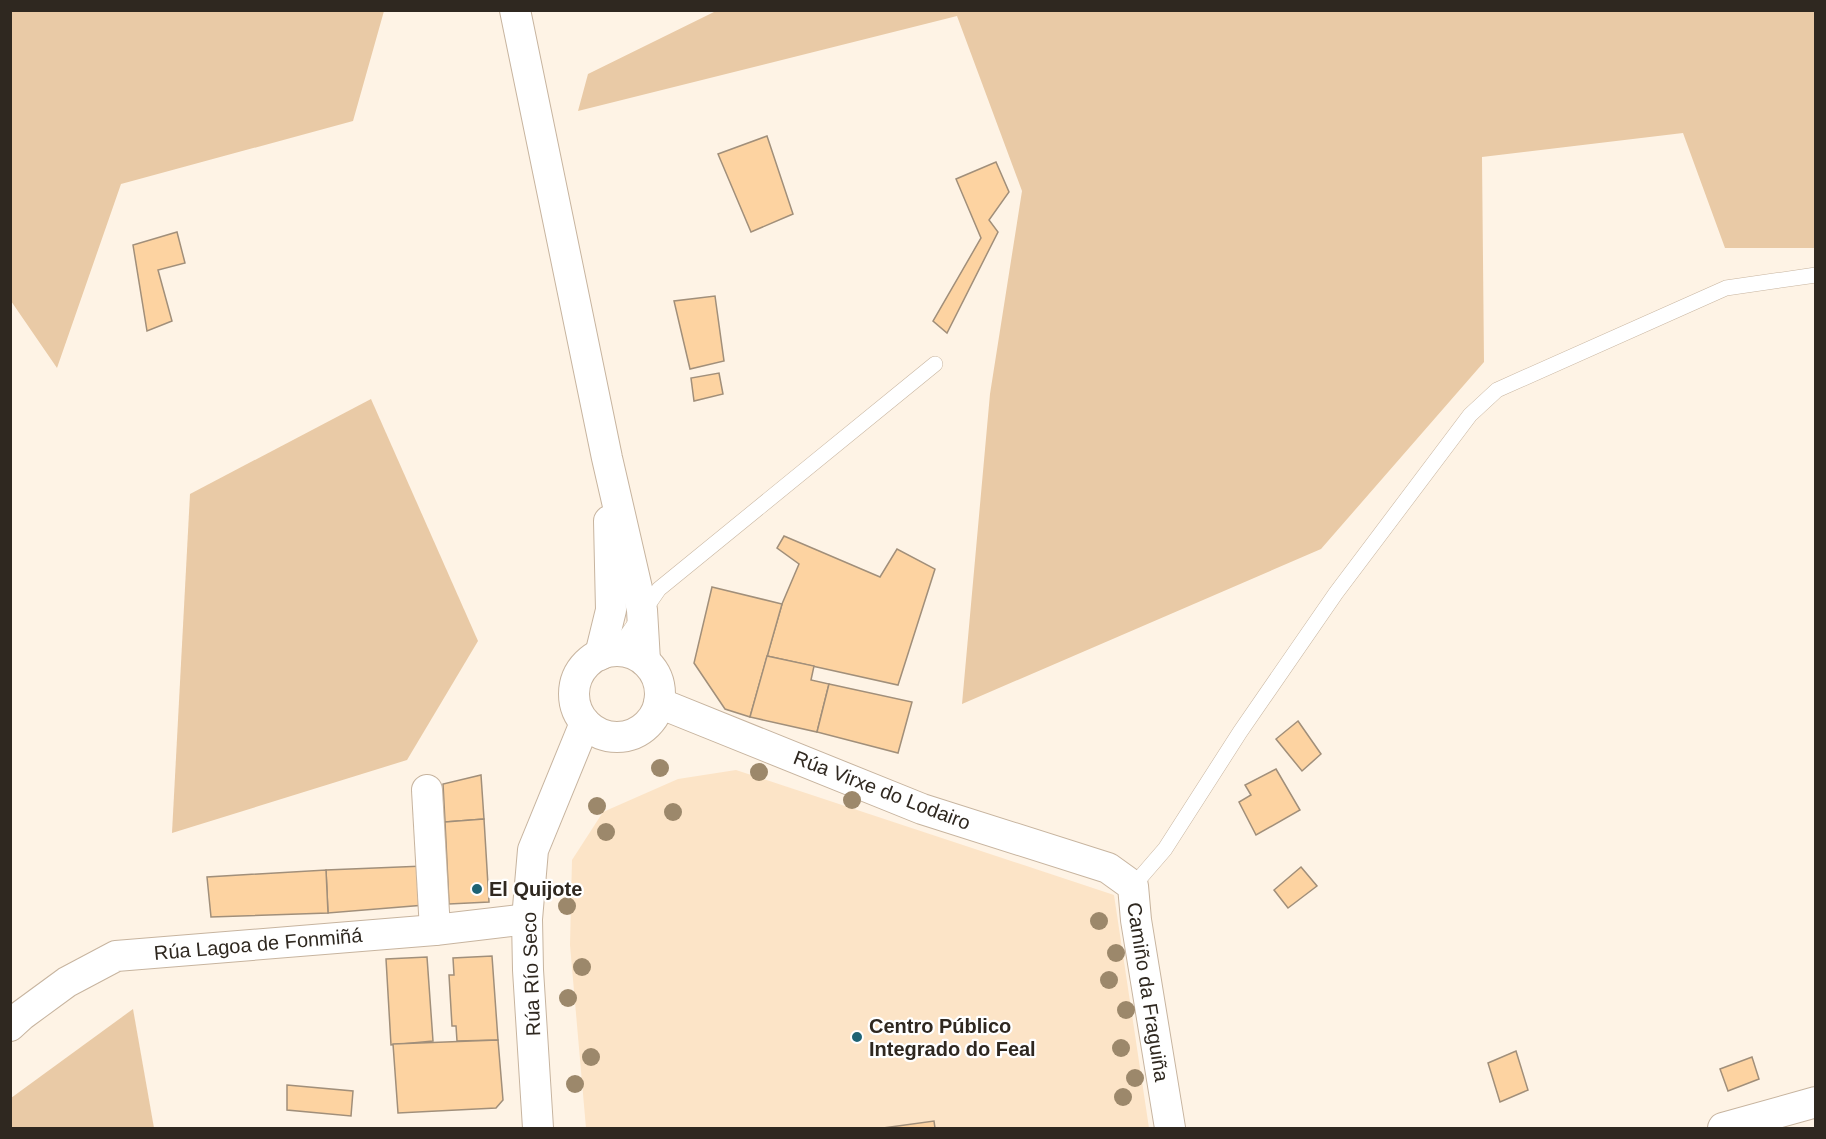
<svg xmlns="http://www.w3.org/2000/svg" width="1826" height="1139" font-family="Arial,sans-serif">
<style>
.built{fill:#fce4c7}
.green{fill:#e9caa6}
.building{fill:#fdd3a1;stroke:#a18f7a;stroke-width:1.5}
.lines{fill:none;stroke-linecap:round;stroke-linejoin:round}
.service-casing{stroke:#c7b49f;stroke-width:16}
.minor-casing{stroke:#c7b49f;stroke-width:32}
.service{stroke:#fff;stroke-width:15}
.minor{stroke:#fff;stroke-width:30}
.tree{fill:#9c886b}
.poi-dot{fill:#1e6374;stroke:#fff;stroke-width:2}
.labels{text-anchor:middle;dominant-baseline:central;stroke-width:4.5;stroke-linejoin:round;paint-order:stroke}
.street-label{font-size:20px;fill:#2f2820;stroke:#fff}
.poi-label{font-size:20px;font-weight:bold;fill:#2f2820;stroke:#fff;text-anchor:start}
</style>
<rect width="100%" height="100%" fill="#fef3e5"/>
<polygon class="built" points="736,770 1114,895 1149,1128 586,1128 570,945 572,860 603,812 678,779"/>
<g class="green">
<polygon points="10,11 11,10 384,11 353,121 121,184 57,368 11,301"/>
<polygon points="716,11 1815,11 1815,248 1725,248 1683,133 1482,157 1484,362 1321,549 962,704 990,394 1022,191 957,16 578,111 588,74"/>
<polygon points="371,399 478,641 407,760 172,833 190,494"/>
<polygon points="133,1009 154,1128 11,1128 11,1098"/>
</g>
<g class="building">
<polygon points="767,136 793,214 751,232 718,154"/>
<polygon points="996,162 1009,192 989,220 998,232 947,333 933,321 981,238 956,179"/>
<polygon points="177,232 185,263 158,270 172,321 147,331 133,245"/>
<polygon points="715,296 724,361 690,369 674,301"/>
<polygon points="719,373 723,394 694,401 691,378"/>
<polygon points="784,536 880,577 897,549 935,569 898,685 767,656 782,604 799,564 777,548"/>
<polygon points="712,587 782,604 750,717 725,709 694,663"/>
<polygon points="767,656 814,666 811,680 829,684 817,732 750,717"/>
<polygon points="829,684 912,702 898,753 817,732"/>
<polygon points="1298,721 1321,754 1302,771 1276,739"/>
<polygon points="1276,769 1300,810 1256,835 1239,802 1251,795 1245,785"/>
<polygon points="481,775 484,819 445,822 443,784"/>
<polygon points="484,819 489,902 449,904 445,822"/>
<polygon points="424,866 425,905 328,913 326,870"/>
<polygon points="1301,867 1317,886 1288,908 1274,890"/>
<polygon points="326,870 328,913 211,917 207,877"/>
<polygon points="492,956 498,1040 457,1041 456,1026 452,1026 449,975 454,975 453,958"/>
<polygon points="427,957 433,1041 391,1045 386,959"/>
<polygon points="498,1040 503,1100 496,1108 398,1113 393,1044"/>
<polygon points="1516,1051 1528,1090 1500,1102 1488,1063"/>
<polygon points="1752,1057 1759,1079 1728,1091 1720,1069"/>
<polygon points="287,1085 353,1091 351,1116 287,1110"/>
<polygon points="934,1121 935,1128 883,1128"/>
</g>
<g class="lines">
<g class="service-casing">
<g id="service">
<polyline points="616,651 659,589 935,364"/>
<polyline points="1133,886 1165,849 1240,732 1336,593 1470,415 1497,390 1726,288 1816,275"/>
</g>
</g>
<g class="minor-casing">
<g id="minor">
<polyline points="515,10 607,458 642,610 645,661"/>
<circle cx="617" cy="694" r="43"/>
<polyline points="600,655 611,610 609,521"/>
<polyline points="659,703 922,809 1108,868 1133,886 1136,920 1170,1128"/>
<polyline points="427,790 435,930"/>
<polyline points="10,1026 22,1015 67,982 116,956 435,930 527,919"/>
<polyline points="538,1128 528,970 527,919 533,850 585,723"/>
<polyline points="1723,1128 1816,1102"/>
</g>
</g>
<use href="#service" class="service"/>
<use href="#minor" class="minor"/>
</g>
<g class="tree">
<circle cx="660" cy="768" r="9"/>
<circle cx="759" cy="772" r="9"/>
<circle cx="852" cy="800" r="9"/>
<circle cx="597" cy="806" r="9"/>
<circle cx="673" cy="812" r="9"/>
<circle cx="606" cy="832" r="9"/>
<circle cx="567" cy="906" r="9"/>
<circle cx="1099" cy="921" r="9"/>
<circle cx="1116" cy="953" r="9"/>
<circle cx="582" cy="967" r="9"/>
<circle cx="1109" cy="980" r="9"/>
<circle cx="568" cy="998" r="9"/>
<circle cx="1126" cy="1010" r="9"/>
<circle cx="1121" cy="1048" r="9"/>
<circle cx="591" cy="1057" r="9"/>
<circle cx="1135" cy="1078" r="9"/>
<circle cx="575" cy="1084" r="9"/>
<circle cx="1123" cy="1097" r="9"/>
</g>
<g class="poi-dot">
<circle cx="477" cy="889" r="6"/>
<circle cx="857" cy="1037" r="6"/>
</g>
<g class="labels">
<g class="street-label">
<text transform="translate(882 790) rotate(21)">Rúa Virxe do Lodairo</text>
<text transform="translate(258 944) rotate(-5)">Rúa Lagoa de Fonmiñá</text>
<text transform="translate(531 974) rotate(-92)">Rúa Río Seco</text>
<text transform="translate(1148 992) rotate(81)">Camiño da Fraguiña</text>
</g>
<g class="poi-label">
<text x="489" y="889">El Quijote</text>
<text x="869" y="1026">Centro Público<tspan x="869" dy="23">Integrado do Feal</tspan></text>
</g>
</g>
<rect width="1826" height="1139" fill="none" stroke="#2f2820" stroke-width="24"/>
</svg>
